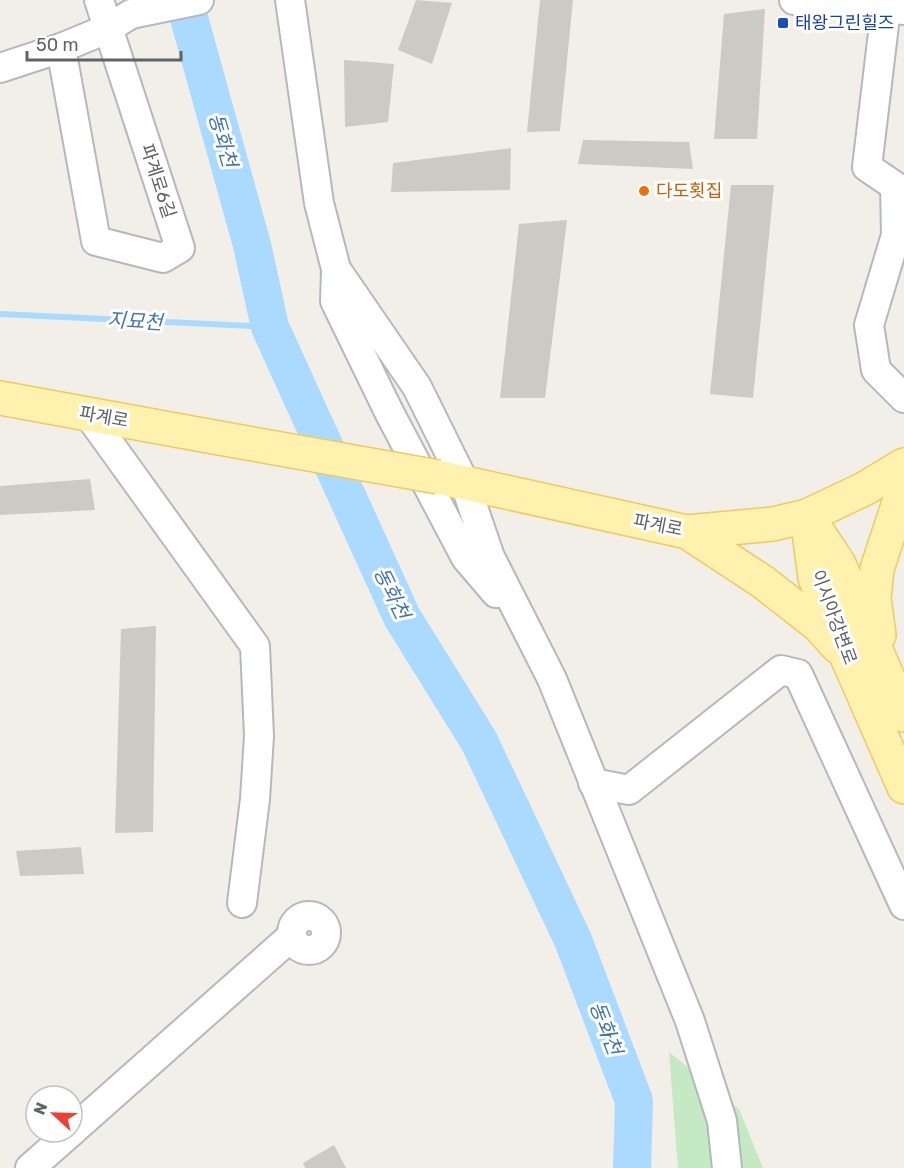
<svg xmlns="http://www.w3.org/2000/svg" width="904" height="1168" font-family="Rubik,'Noto Sans KR',sans-serif">
<style>
.green{fill:#c5e8c5}
.lines{fill:none;stroke-linecap:round;stroke-linejoin:round}
.stream{stroke:#aadaff;stroke-width:6}
.river{stroke:#aadaff;stroke-width:38}
.building{fill:#cccac5}
.minor-casing{stroke:#b5b8bc;stroke-width:32}
.major-casing{stroke:#f2c960;stroke-width:36}
.minor{stroke:#fff;stroke-width:28}
.major{stroke:#fff2af;stroke-width:33}
.major-bridge-casing{stroke:#f2c960;stroke-width:36;stroke-linecap:butt}
.major-bridge{stroke:#fff2af;stroke-width:33}
.transit-dot{fill:#1a4fb4;stroke:#fff;stroke-width:2}
.food-dot{fill:#e8710a;stroke:#fff;stroke-width:2}
.labels{text-anchor:middle;dominant-baseline:central;stroke-width:6;stroke-linejoin:round;paint-order:stroke}
.transit-label{font-size:18px;fill:#164399;stroke:#fff;text-anchor:start}
.street-label{font-size:18px;fill:#5f6368;stroke:#fff}
.food-label{font-size:18px;fill:#c56008;stroke:#fff;text-anchor:start}
.water-label{font-size:20px;font-style:italic;fill:#4174aa;stroke:#fff}
</style>
<rect width="100%" height="100%" fill="#f1efe8"/>
<polygon class="green" points="669,1052 739,1109 763,1168 678,1168"/>
<g class="lines">
<polyline class="stream" points="0,314 270,327"/>
<polyline class="river" points="184,0 252,245 270,327 402,617 479,741 573,940 634,1101 632,1168"/>
</g>
<g class="building">
<polygon points="416,0 452,3 432,64 398,50"/>
<polygon points="540,0 573,0 560,131 527,132"/>
<polygon points="765,9 757,139 714,139 724,14"/>
<polygon points="344,60 394,64 388,122 345,127"/>
<polygon points="583,140 689,142 693,169 578,164"/>
<polygon points="511,148 510,190 391,192 393,163"/>
<polygon points="731,185 774,185 753,398 710,394"/>
<polygon points="567,220 545,398 500,398 519,224"/>
<polygon points="90,479 95,510 0,515 0,486"/>
<polygon points="156,626 153,832 115,833 121,629"/>
<polygon points="81,847 84,874 20,876 16,851"/>
<polygon points="334,1145 346,1168 305,1168 303,1163"/>
</g>
<g class="lines">
<g class="minor-casing">
<g id="minor">
<polyline points="290,0 319,203 336,269 417,387 465,484 490,557 552,679 690,1021 722,1121 727,1168"/>
<polyline points="794,0 904,10"/>
<polyline points="886,8 867,167 895,186 896,235 869,325 876,370 904,398"/>
<polyline points="61,48 96,241 163,258 180,248 99,0"/>
<polyline points="0,68 61,48 107,29 131,14 199,0"/>
<polyline points="336,271 335,301 389,412 466,558 496,593"/>
<polyline points="88,414 255,646 259,736 255,799 242,903"/>
<polyline points="593,783 629,790 781,670 798,674 904,905"/>
<circle cx="309" cy="933" r="17"/>
<polyline points="72,1131 292,936"/>
<polyline points="30,1168 71,1132"/>
</g>
</g>
<g class="major-casing">
<g id="major">
<polyline points="0,398 208,436"/>
<polyline points="438,477 687,532 773,524 807,516 864,489 904,465"/>
<polyline points="807,516 815,578 847,657 904,787"/>
<polyline points="811,522 839,564 904,715"/>
<polyline points="687,532 763,582 818,625 838,647"/>
<polyline points="879,635 874,598 877,569 904,487"/>
</g>
</g>
<use href="#minor" class="minor"/>
<use href="#major" class="major"/>
<g class="major-bridge-casing">
<polyline id="major-bridge" points="208,436 438,477"/>
</g>
<use href="#major-bridge" class="major-bridge"/>
</g>
<rect class="transit-dot" x="777" y="17" width="12" height="12" rx="3"/>
<circle class="food-dot" cx="644" cy="191" r="6"/>
<g class="labels">
<g class="transit-label">
<text x="795" y="23">태왕그린힐즈</text>
</g>
<g class="street-label">
<text transform="translate(158 181) rotate(72)">파계로6길</text>
<text transform="translate(104 417) rotate(10)">파계로</text>
<text transform="translate(658 525) rotate(11)">파계로</text>
<text transform="translate(834 617) rotate(70)">이시아강변로</text>
</g>
<g class="food-label">
<text x="656" y="191">다도횟집</text>
</g>
<g class="water-label">
<text transform="translate(223 140) rotate(74)">동화천</text>
<text transform="translate(135 321) rotate(3)">지묘천</text>
<text transform="translate(392 593) rotate(64)">동화천</text>
<text transform="translate(606 1028) rotate(69)">동화천</text>
</g>
</g>
<g transform="translate(54 1114) rotate(292)"><circle r="28" fill="#ffffff" stroke="#bfc1c3" stroke-width="1.5"/>
<path d="M0-4.5L10 22L0 15L-10 22Z" fill="#ea4335"/>
<text y="-9" font-size="16" font-weight="bold" text-anchor="middle" fill="#5f6368">N</text>
</g>
<path d="M27 51v9h154v-9" fill="none" stroke="#5f6368" stroke-width="3"/>
<text x="36" y="51" font-size="18" fill="#5f6368" stroke="#ffffff" stroke-width="4.5" paint-order="stroke">50 m</text>
</svg>
